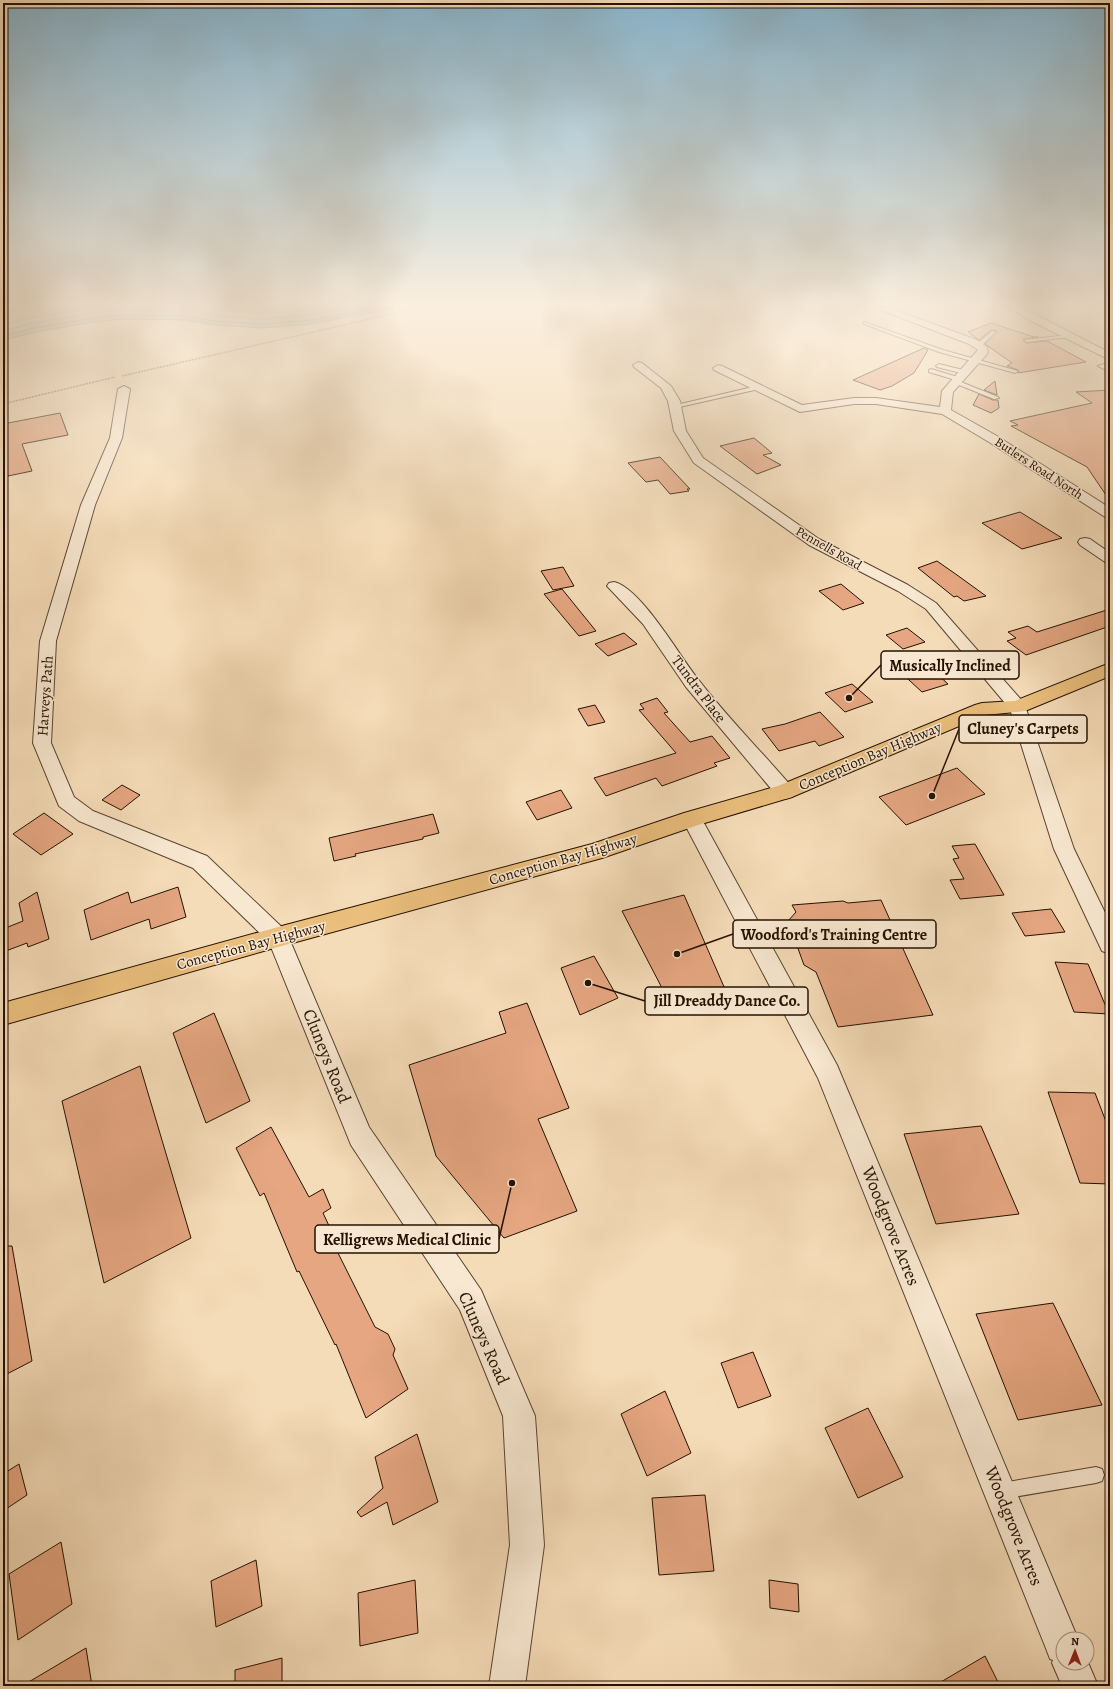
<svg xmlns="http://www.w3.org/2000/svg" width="1113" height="1689" font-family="Alegreya,serif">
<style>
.water{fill:#9cbcac;stroke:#6c7767}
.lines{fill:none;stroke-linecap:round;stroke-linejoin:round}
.shore{stroke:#606656;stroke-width:1}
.building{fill:#e5a681;stroke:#251000}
.service-casing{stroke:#59432e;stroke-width:2}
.minor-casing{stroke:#59432e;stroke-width:2}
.primary-casing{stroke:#251000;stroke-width:2}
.path{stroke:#251000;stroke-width:1.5;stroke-dasharray:0.5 1;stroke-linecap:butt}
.service{fill:#f8e8d1;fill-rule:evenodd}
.minor{fill:#f8e8d1;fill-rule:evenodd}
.primary{fill:#eabe7c;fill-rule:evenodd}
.labels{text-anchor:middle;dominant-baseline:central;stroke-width:3;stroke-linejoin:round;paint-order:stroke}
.far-street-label{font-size:13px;fill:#251000;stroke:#f8e8d1}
.street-label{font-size:15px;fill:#251000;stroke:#f8e8d1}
.near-street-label{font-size:18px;fill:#251000;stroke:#f8e8d1}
.leader{fill:none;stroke:#251000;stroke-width:1.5}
.callout-dot{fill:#251000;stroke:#f8e8d1;stroke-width:1.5}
.callout{fill:#f8e8d1;stroke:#251000;stroke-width:1.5}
.callout-label{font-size:16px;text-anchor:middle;font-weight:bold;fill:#251000}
</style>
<rect width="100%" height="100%" fill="#f5dcb8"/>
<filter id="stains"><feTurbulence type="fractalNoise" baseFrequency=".005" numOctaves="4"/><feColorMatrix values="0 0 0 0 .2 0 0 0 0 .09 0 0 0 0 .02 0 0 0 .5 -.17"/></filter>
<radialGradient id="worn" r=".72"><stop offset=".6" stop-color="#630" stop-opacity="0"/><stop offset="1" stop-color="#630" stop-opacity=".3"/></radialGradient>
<polygon class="water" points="3,307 399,307 311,324 263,328 214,325 186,320 124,319 93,322 35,332 3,340"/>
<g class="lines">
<g class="shore">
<path d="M199 307C231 312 284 316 315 307"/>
<polyline points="3,325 31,318 92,307"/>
<polyline points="3,331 33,323 92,313 123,310 186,311 215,316 263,319 310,315 351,307"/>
<polyline points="3,336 34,328 93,318 123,315 186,316 214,321 263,324 311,320 382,307"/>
</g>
</g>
<g class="building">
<polygon points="991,323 1034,337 1038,337 1023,339 1026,343 1047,341 1086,362 1018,373 1019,371 1018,370 1007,366 1012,363 985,344 997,331 991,330 979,340 968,332"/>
<polygon points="924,348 928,350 914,373 892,386 880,390 853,380"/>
<polygon points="995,381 997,395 984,390"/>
<polygon points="1110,390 1110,501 1087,467 1011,426 1018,425 1010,421 1092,403 1076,392"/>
<polygon points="979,394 993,400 998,400 999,408 991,413 973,405"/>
<polygon points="60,413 68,435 22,444 32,471 8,476 3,459 3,424"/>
<polygon points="754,438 772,453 763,455 781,465 757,474 720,446"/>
<polygon points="660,457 690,489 687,489 689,491 670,494 658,480 646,482 628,463"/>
<polygon points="1020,512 1062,538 1022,549 982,523"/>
<polygon points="937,561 957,575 986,596 964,601 957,596 954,597 918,568"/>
<polygon points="563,567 574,586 553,590 541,571"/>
<polygon points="841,584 864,603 843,610 819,591"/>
<polygon points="562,589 596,631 579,636 544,594"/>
<polygon points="1110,609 1110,626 1026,655 1007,641 1016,638 1008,632 1028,626 1037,632"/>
<polygon points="907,628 925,642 903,649 886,635"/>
<polygon points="624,633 637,644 608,656 595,644"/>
<polygon points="923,661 948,684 922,692 897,669"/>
<polygon points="852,684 873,702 845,712 825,693"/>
<polygon points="657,698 668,712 664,713 690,742 712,736 730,758 714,763 717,766 662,786 656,778 606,796 594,778 676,753 639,710 644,709 640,704"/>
<polygon points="595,705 605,722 588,726 578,709"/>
<polygon points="820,712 844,737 819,746 815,741 779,751 762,729 785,724"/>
<polygon points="957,768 985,794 906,825 879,797"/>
<polygon points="122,785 140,795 121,810 102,800"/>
<polygon points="561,790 572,808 537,820 526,802"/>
<polygon points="44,813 73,834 41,855 13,834"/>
<polygon points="433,814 439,833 423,837 423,839 355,854 356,856 334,861 329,838"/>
<polygon points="975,844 1004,895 960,899 950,880 964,879 953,859 959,858 952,846"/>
<polygon points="178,887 186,917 151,929 149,919 91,940 84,910 128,892 131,903"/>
<polygon points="37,892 49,939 28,947 27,943 3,952 3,929 23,921 19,903"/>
<polygon points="684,895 728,996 676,1015 622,911"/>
<polygon points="881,900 933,1015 838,1027 816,972 804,965 788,921 796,912 792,905 843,901 848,903"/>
<polygon points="1051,909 1065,932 1025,936 1012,913"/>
<polygon points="594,956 618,998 580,1015 561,968"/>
<polygon points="1055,962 1088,964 1109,1014 1074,1012"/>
<polygon points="527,1003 569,1108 538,1119 577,1211 504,1238 436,1156 409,1065 506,1033 499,1012"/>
<polygon points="214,1013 250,1101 206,1123 173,1033"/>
<polygon points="140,1066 191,1238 104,1283 62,1101"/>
<polygon points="1048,1092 1095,1093 1110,1132 1110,1184 1080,1183"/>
<polygon points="981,1126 1019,1214 936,1224 904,1134"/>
<polygon points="271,1127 309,1197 323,1189 331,1208 323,1213 339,1247 336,1249 375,1327 388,1334 395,1349 393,1355 408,1389 366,1418 336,1344 335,1345 299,1271 297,1272 264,1193 260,1196 236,1148"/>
<polygon points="3,1246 12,1246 32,1361 3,1376"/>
<polygon points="1053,1303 1102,1405 1018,1420 976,1314"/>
<polygon points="753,1352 771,1396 738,1408 721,1363"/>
<polygon points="665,1391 691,1453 647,1476 621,1414"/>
<polygon points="868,1408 903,1477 858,1498 825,1428"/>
<polygon points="417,1434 438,1502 393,1525 387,1502 361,1517 357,1512 383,1488 375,1457"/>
<polygon points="19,1464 27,1495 3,1511 3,1474"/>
<polygon points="705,1495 714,1571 659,1575 652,1498"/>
<polygon points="61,1542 72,1604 18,1640 9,1574"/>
<polygon points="256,1560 262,1606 216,1627 211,1581"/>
<polygon points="415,1580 418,1633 360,1646 358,1593"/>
<polygon points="769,1580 798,1584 799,1612 770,1608"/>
<polygon points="86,1648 92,1686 22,1686"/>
<polygon points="985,1656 1000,1686 934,1686"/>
<polygon points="282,1658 282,1686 235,1686 235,1670"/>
</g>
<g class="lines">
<g class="service-casing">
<g id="service">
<polygon points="864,322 943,350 1018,371 1015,373 939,352 864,324"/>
<polygon points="992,331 996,332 981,346 977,346 977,344"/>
<polygon points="1068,335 1070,335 1070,337 1027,342 1024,340"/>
<polygon points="1110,362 1110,366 1106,366 1110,368 1110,372 1098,366"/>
<polygon points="939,364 967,371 968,372 965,374 937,367 936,366"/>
<polygon points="931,369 961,378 962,379 959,381 929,372 929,370"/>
<polygon points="956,380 998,397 999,398 994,399 954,383 954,381"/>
<polygon points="757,386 760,388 759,389 675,408 672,406"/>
<polygon points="1096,1467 1102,1469 1104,1475 1102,1481 1096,1483 1002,1499 996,1497 994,1491 996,1485 1002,1483"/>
</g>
</g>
<g class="minor-casing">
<g id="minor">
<polygon points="873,307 887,307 977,340 987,347 988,352 987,354 953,392 951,410 997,436 1110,508 1110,518 1105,517 989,442 942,414 876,404 854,404 800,412 714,370 713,368 718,365 722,366 802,405 854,398 876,398 940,407 942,391 978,350 969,344"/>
<polygon points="1010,307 1021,307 1110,353 1110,360 1029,320"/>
<polygon points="638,362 642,363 671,386 680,401 686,431 703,458 819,539 908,585 936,603 1024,703 1074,849 1110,923 1110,954 1102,951 1054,849 1010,709 926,609 898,591 809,545 694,463 674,431 668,401 661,388 634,367 633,365"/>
<polygon points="124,386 130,389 122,438 95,505 56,641 51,743 74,797 93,811 207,856 286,931 369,1127 481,1290 535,1416 544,1545 525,1686 489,1686 510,1545 503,1416 460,1310 351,1145 269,942 193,868 79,821 59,806 33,743 40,641 81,505 110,438 118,389"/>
<polygon points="1085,538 1090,539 1110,553 1110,563 1105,562 1080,545 1078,542 1080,539"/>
<path d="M614 582C641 588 680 657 698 679 727 717 761 751 792 787L794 792 792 797 785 799 778 797 686 687 643 624 607 586 609 583Z"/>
<polygon points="692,812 699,814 837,1065 1078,1639 1063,1639 1063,1663 1087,1663 1087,1660 1098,1686 1062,1686 1052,1663 1053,1660 1050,1659 1045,1646 818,1078 682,819 685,814"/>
</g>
</g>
<g class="primary-casing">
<polygon id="primary" points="1110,663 1110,676 1025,711 985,715 792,797 698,825 602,858 278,947 3,1025 3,1003 278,927 592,844 684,813 778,786 975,705 982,703 1015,701"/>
</g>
<g class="path">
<polyline points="122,376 422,307"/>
<polyline points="3,404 115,377"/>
</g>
<use href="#service" class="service"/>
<use href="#minor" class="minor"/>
<use href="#primary" class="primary"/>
</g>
<linearGradient id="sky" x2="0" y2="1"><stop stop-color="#89b7d0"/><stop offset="0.56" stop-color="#faefdf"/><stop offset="1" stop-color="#faefdf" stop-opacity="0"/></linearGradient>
<rect width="1113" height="544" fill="url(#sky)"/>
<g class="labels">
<g class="far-street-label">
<text transform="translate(1039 468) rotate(33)">Butlers Road North</text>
<text transform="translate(829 548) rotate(30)">Pennells Road</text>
</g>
<g class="street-label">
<text transform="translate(699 689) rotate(53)">Tundra Place</text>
<text transform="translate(45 696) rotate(-86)">Harveys Path</text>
<text transform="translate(870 756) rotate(-23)">Conception Bay Highway</text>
<text transform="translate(563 859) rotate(-16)">Conception Bay Highway</text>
<text transform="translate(251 945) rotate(-15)">Conception Bay Highway</text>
</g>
<g class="near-street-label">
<text transform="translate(327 1056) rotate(68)">Cluneys Road</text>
<text transform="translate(891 1226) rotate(68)">Woodgrove Acres</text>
<text transform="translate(484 1338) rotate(66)">Cluneys Road</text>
<text transform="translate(1014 1526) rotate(68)">Woodgrove Acres</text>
</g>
</g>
<path class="leader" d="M849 698L881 665M932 796L959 729M677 954L733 934M588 983L645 1001M512 1183L499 1239"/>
<g class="callout-dot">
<circle cx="849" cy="698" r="4"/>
<circle cx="932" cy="796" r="4"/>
<circle cx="677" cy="954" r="4"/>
<circle cx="588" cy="983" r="4"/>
<circle cx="512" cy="1183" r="4"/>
</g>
<g class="callout">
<rect x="881" y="651" width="138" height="28" rx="4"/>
<rect x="959" y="715" width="128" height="28" rx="4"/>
<rect x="733" y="920" width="203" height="28" rx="4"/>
<rect x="645" y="987" width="163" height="28" rx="4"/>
<rect x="315" y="1225" width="184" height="28" rx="4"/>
</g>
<g class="callout-label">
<text x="950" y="671">Musically Inclined</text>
<text x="1023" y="734">Cluney's Carpets</text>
<text x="834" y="940">Woodford's Training Centre</text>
<text x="727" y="1006">Jill Dreaddy Dance Co.</text>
<text x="407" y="1245">Kelligrews Medical Clinic</text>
</g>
<rect width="1113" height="1689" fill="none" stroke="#f5dcb8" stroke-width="16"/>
<rect x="4" y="4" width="1105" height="1681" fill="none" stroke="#251000" stroke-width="2"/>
<rect x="8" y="8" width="1097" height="1673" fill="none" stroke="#251000"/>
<g transform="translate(1075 1651) rotate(1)"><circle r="19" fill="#f8e8d1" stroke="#a4927d"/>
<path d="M0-3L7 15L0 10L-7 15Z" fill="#8f2418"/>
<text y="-6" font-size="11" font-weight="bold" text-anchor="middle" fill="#251000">N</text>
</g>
<rect width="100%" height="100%" filter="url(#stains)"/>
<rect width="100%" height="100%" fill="url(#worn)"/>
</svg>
